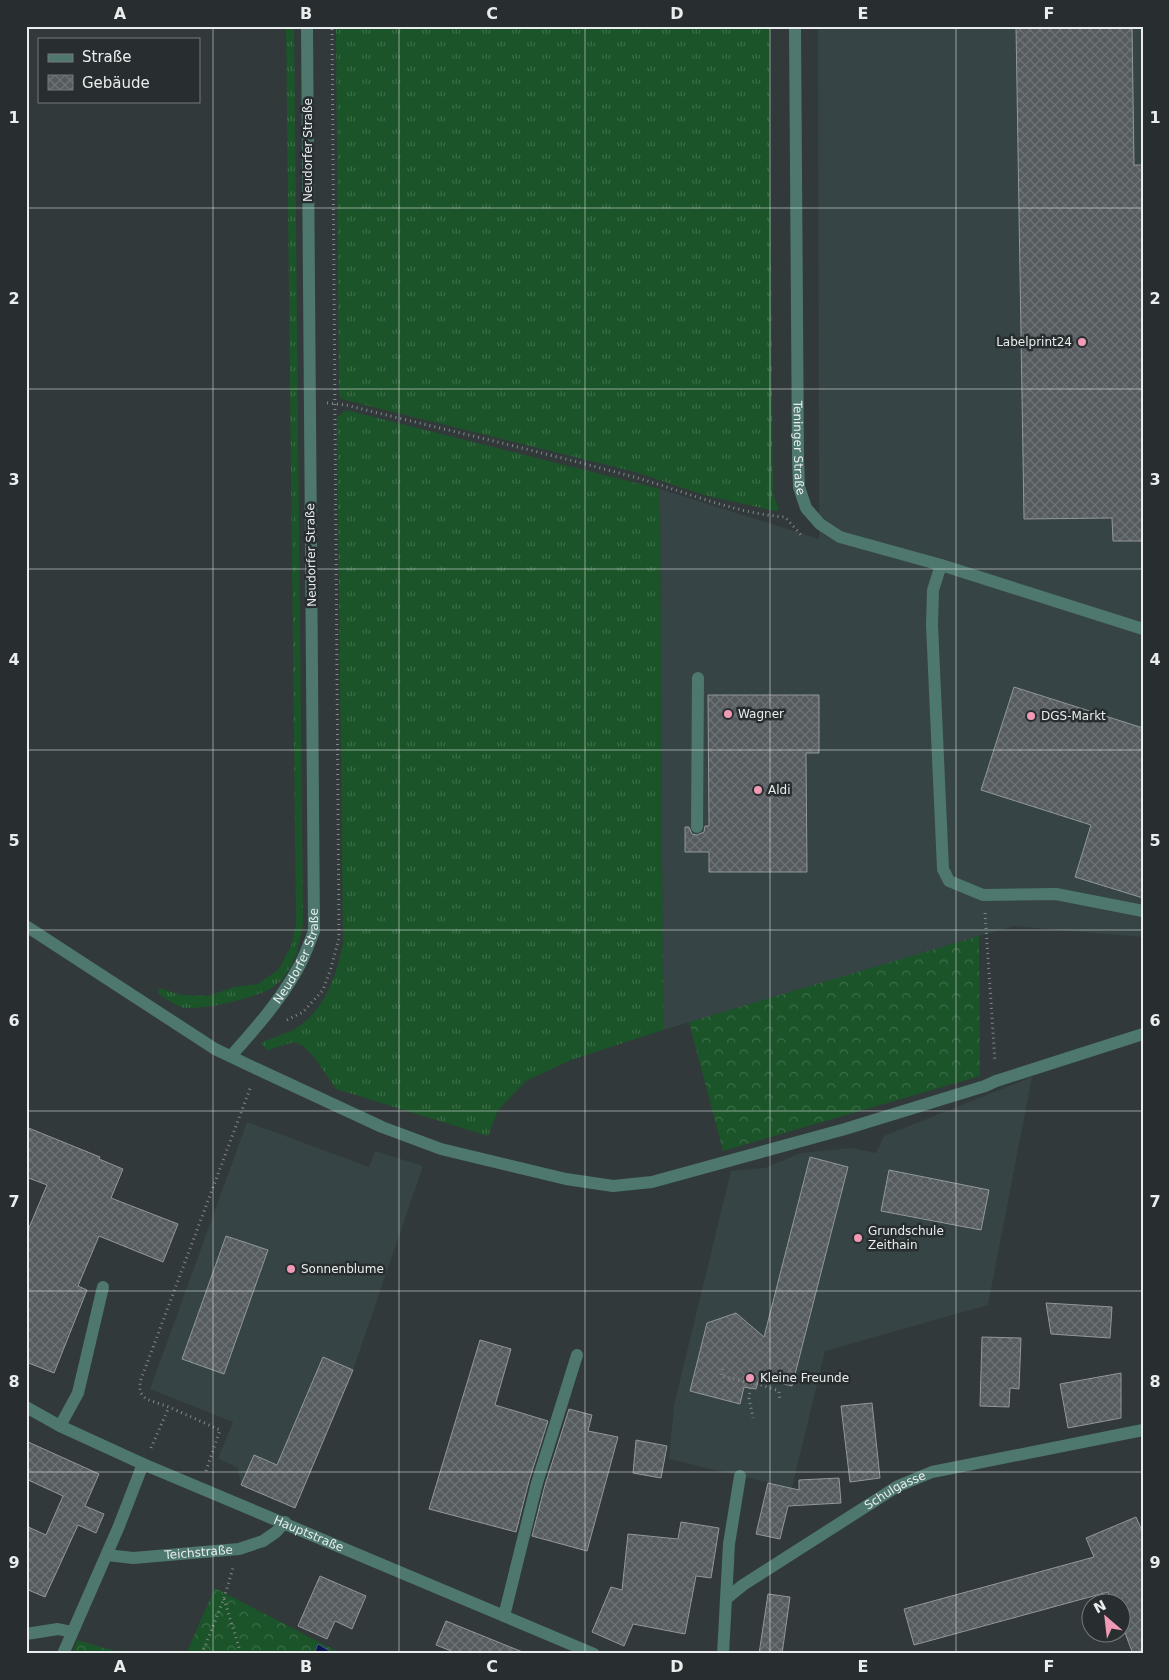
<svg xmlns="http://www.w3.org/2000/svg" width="1169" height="1680" font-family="'DejaVu Sans',sans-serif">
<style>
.built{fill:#364446}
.grass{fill:url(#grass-tufts)}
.forest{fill:url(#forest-crowns)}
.water{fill:url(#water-ripples);stroke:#4e5680}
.building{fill:url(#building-cross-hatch);stroke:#91979b}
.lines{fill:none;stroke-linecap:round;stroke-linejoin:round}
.path{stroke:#83898a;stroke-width:3;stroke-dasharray:1 4;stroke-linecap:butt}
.minor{stroke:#4e776e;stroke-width:12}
.grid{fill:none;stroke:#e9edee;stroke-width:1;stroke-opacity:0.55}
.poi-dot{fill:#f09ab5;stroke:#282e2f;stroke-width:2}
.labels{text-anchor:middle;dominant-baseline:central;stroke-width:5;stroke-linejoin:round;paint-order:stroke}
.street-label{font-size:12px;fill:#e9edee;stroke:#282e2f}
.poi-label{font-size:12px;fill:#e9edee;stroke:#282e2f;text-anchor:start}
.neatline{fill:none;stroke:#e9edee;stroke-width:2}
.grid-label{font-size:16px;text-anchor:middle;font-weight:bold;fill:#e9edee}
</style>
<defs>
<pattern id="grass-tufts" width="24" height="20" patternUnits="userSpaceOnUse" patternTransform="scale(1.25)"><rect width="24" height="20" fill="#1b5428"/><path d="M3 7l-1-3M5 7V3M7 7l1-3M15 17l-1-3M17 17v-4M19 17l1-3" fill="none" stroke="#3c6d48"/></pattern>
<pattern id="forest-crowns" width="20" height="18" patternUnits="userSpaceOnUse" patternTransform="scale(1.25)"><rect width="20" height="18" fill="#1b5428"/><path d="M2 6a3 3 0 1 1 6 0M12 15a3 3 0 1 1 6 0" fill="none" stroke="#3c6d48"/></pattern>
<pattern id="water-ripples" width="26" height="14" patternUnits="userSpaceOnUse" patternTransform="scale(1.25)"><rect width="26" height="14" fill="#0c1651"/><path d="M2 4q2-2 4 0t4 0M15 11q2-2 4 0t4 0" fill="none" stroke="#2f386a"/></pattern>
<pattern id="building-cross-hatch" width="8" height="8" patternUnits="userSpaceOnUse" patternTransform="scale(1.25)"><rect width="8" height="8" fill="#565b5f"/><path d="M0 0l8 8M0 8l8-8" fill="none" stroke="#6e7376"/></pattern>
</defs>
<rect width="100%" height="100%" fill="#31393a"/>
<g class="built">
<polygon points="818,26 1143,26 1143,937 1014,926 663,1030 660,489 819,539"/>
<polygon points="1032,1077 988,1305 825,1351 792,1488 669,1459 674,1405 731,1171 765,1168 801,1153 852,1148 876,1153 884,1136"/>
<polygon points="247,1122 369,1167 375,1151 423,1166 353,1370 295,1508 241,1485 238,1468 218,1458 233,1422 150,1389"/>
</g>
<g class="grass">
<path d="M286 26H294L303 923C300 942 296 962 283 978 278 984 270 990 261 993 244 1000 199 1011 181 1007 173 1004 165 998 158 993L159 988 181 995 208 996 234 987 258 984 279 969 291 946 296 924Z"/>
<polygon points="336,26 769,26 773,494 779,510 775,511 704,495 635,472 341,399 339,394"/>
<path d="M346 410 660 489 663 1030 571 1060 526 1081 498 1110 488 1136 336 1089 314 1057 303 1046 294 1042 271 1049 268 1051 261 1043C271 1038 281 1035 291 1031 324 1014 336 977 343 943L337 417Z"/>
</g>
<g class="forest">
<polygon points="979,936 980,1076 723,1151 689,1022"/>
<polygon points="215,1588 342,1654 186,1654"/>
<polygon points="77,1640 125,1654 72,1654"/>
</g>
<polygon class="water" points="318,1644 335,1654 314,1654"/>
<g class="building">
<polygon points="1016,26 1132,26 1134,165 1143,165 1143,541 1113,541 1112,518 1024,519"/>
<polygon points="1014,687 1143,728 1143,898 1075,877 1091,825 981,790"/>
<polygon points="708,695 819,695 819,753 806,753 807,872 709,872 709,852 685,852 685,827 689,827 692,834 697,835 704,832 705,826 709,826"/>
<polygon points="26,1127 100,1157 99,1159 123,1169 111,1198 178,1224 163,1262 99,1236 78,1286 87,1290 54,1373 26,1362 26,1235 47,1185 26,1177"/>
<polygon points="810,1157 848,1167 792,1386 759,1378 756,1389 744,1387 740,1404 690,1391 707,1323 736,1313 764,1337"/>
<polygon points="889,1170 989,1190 981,1230 881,1211"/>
<polygon points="226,1236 268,1250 224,1374 182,1359"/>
<polygon points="1046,1303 1112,1307 1110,1338 1051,1334"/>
<polygon points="982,1337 1021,1338 1019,1389 1010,1388 1009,1407 980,1406"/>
<polygon points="480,1340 511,1349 495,1405 548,1421 529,1481 516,1532 429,1509"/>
<polygon points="323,1357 353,1370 295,1508 241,1485 254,1455 277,1465"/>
<polygon points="1121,1373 1121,1418 1068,1428 1060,1384"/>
<polygon points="872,1403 880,1478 850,1482 841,1406"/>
<polygon points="569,1409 592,1415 588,1431 618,1437 587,1551 532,1536 545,1485"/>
<polygon points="636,1440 667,1446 661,1478 633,1473"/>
<polygon points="26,1441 99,1474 85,1506 104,1514 96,1533 78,1525 45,1597 26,1589 26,1526 46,1535 63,1496 26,1479"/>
<polygon points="839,1478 841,1503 788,1506 780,1539 756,1534 768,1483 799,1490 799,1480"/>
<polygon points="1136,1517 1143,1533 1143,1654 1133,1654 1122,1625 1122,1602 1112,1602 1108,1592 914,1645 904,1609 1094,1557 1086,1538"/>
<polygon points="681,1522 719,1528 711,1578 696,1576 685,1634 633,1624 624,1646 592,1632 611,1587 622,1590 628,1534 678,1539"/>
<polygon points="320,1576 366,1596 352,1629 335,1621 327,1639 298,1626"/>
<polygon points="768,1594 790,1597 782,1654 759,1654"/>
<polygon points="446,1621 525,1653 525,1654 459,1654 436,1645"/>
</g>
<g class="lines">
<g class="path">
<path d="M327 403 346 405C442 429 539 451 634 477 684 491 733 513 785 517L803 537"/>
<polyline points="985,913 995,1062"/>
<polyline points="287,1020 303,1012 323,990 331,968 339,938 332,26"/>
<polyline points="723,1369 721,1376 751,1383 752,1376"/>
<polyline points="751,1383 758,1384 779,1391 780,1401"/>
<polyline points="750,1388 749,1398 753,1418"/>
<polyline points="151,1448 169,1407"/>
<polyline points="206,1471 220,1430 169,1407 146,1399 140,1392 140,1382 251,1086"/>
<polyline points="224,1599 241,1654"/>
<polyline points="202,1654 224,1598 233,1568"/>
</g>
<g class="minor">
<path id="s1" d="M795 26 798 458 799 487 806 508 820 524 840 537 941 565 1143 629"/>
<polyline points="941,565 933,590 932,625 943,869 949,881 983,895 1056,894 1143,911"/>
<polyline points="697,827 698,678"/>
<polyline points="26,926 215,1049 257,1069 382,1127 441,1149 566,1179 613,1186 652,1182 845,1129 985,1086 996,1081 1143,1034"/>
<path id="s2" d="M231 1056C255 1029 279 1002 297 970 304 958 309 944 314 931L307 26"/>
<path id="s3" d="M26 1407 60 1426 143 1464 594 1654"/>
<polyline points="60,1426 78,1393 103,1287"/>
<path id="s4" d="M107 1555 133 1558 239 1549 263 1541 276 1532 285 1522"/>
<path id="s5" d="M727 1598 743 1585 898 1486 932 1472 1143 1430"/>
<polyline points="504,1616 537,1483 577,1355"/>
<polyline points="26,1634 58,1629 72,1632"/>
<polyline points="63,1654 119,1526 143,1464"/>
<polyline points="723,1654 729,1544 740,1476"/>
</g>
</g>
<path class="grid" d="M213 26V1654M399 26V1654M585 26V1654M770 26V1654M956 26V1654M26 208H1143M26 389H1143M26 569H1143M26 750H1143M26 930H1143M26 1111H1143M26 1291H1143M26 1472H1143"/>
<g class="poi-dot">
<circle cx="1082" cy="342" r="5"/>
<circle cx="728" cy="714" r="5"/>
<circle cx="1031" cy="716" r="5"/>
<circle cx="758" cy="790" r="5"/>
<circle cx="858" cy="1238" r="5"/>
<circle cx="291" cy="1269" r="5"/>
<circle cx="750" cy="1378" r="5"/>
</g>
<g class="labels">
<g class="street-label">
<text transform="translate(308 150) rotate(-90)">Neudorfer Straße</text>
<text stroke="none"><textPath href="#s1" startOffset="422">Teninger Straße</textPath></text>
<text transform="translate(311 555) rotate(-91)">Neudorfer Straße</text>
<text stroke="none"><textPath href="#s2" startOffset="122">Neudorfer Straße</textPath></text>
<text stroke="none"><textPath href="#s5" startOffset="200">Schulgasse</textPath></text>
<text stroke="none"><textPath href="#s3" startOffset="310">Hauptstraße</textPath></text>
<text stroke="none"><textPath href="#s4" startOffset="92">Teichstraße</textPath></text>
</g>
<g class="poi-label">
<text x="1072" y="342" text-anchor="end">Labelprint24</text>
<text x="738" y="714">Wagner</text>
<text x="1041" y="716">DGS-Markt</text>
<text x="768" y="790">Aldi</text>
<text x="868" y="1231">Grundschule<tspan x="868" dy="14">Zeithain</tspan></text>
<text x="301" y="1269">Sonnenblume</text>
<text x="760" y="1378">Kleine Freunde</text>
</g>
</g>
<rect width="1169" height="1680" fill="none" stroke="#282e2f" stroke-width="55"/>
<rect x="38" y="38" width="162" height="65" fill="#282e2f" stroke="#757a7b"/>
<rect x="48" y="54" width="25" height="8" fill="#4e776e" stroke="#757a7b"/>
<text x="82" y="62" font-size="15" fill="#e9edee">Straße</text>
<rect x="48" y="75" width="25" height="15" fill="url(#building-cross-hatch)" stroke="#757a7b"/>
<text x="82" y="88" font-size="15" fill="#e9edee">Gebäude</text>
<g transform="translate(1106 1618) rotate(332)"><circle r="24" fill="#282e2f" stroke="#757a7b"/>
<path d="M0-4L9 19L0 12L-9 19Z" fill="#f09ab5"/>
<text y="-8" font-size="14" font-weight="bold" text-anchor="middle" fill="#e9edee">N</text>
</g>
<rect x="28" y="28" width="1114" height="1624" class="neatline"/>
<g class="grid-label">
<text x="120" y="19">A</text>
<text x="306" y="19">B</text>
<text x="492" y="19">C</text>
<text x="677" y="19">D</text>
<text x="863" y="19">E</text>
<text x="1049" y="19">F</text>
<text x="14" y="123">1</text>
<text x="1155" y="123">1</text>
<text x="14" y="304">2</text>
<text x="1155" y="304">2</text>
<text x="14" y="485">3</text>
<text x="1155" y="485">3</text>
<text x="14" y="665">4</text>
<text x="1155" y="665">4</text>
<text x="14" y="846">5</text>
<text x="1155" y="846">5</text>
<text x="14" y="1026">6</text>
<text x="1155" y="1026">6</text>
<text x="14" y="1207">7</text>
<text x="1155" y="1207">7</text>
<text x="14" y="1387">8</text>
<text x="1155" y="1387">8</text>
<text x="14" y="1568">9</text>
<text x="1155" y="1568">9</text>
<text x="120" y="1672">A</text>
<text x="306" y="1672">B</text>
<text x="492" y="1672">C</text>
<text x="677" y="1672">D</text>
<text x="863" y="1672">E</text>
<text x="1049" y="1672">F</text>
</g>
</svg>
